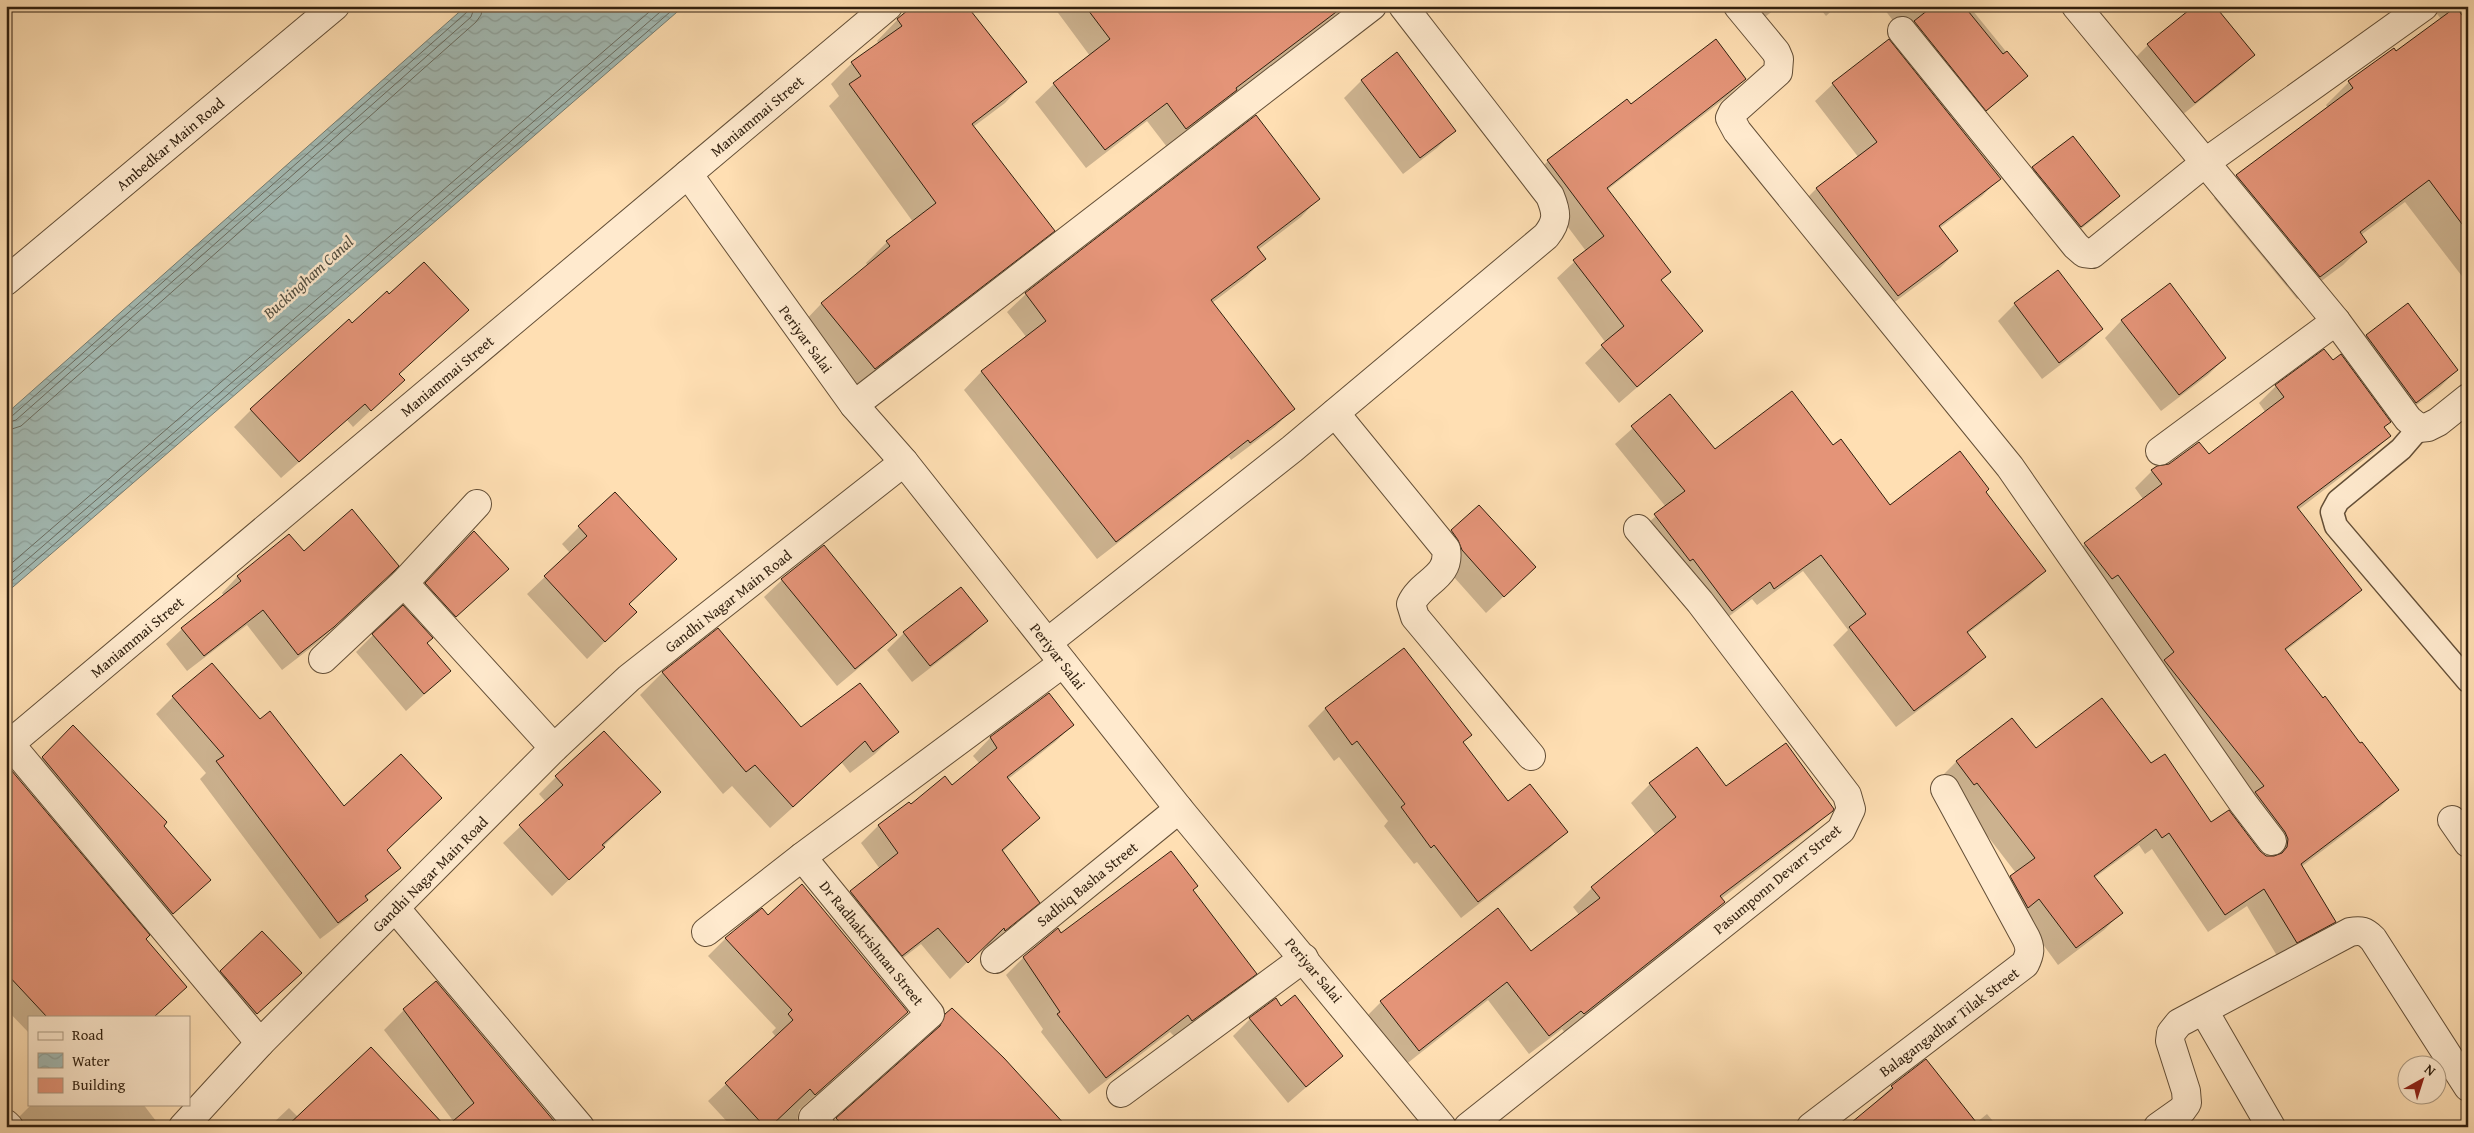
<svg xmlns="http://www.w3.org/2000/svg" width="2474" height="1133" font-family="'Gentium Book Plus',serif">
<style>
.water{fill:url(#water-waves);stroke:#757d72}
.shadow{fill:#0003}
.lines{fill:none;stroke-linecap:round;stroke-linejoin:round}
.shore{stroke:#6a6d62;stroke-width:1}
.building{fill:#e49478;stroke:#301f0e}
.service-casing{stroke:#644f37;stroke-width:25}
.minor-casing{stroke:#644f37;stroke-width:30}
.service{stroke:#ffeace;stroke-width:22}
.minor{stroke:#ffeace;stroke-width:28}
.labels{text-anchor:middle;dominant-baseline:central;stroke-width:5;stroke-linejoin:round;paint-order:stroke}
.street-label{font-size:15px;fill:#301f0e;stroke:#ffeace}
.water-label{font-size:16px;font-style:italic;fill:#524e40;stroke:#ffeace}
</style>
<defs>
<pattern id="water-waves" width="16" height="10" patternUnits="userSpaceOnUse" patternTransform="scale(1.25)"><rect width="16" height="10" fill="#a3bbb5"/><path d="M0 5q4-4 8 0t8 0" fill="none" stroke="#8da09a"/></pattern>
</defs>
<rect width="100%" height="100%" fill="#ffdfb3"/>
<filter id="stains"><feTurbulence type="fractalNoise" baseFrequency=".004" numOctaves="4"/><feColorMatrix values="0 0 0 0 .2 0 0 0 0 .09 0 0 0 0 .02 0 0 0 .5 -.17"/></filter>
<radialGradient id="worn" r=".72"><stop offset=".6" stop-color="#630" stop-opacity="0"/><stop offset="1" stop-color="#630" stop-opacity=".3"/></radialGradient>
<polygon class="water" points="466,6 684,6 6,593 6,414"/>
<g class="shadow">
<polygon points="1053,6 1348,6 1167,147 1147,121 1086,168 1035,102 1054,84 1090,56"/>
<polygon points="1743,6 1779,6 1756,24"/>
<polygon points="1818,6 1837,6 1826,16"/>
<polygon points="1882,6 1979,6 1973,11 2026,76 1971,125"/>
<polygon points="2196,6 2253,55 2236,72 2177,119 2131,62 2148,45"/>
<polygon points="2431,6 2468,6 2468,284 2405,202 2361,235 2366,242 2343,265 2297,299 2214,198 2236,176 2328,108 2326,105 2349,82 2396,53 2441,19"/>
<polygon points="900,17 1025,82 1005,103 973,127 1053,230 1032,251 854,389 801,325 821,304 868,266 866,263 887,242 913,222 829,106 839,96 831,84 852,63 879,44 877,41"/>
<polygon points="1889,41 1999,179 1982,196 1940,228 1957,251 1940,268 1880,313 1799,206 1816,189 1859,158 1815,101 1833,84"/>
<polygon points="1397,54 1455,130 1437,148 1403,174 1344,98 1361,81"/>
<polygon points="1745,79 1728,96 1607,190 1670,272 1660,281 1702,331 1619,403 1585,363 1606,343 1557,278 1586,251 1531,178 1548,161 1630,106"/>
<polygon points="1256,117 1319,198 1301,217 1258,250 1264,259 1246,277 1212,303 1293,409 1275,427 1231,460 1229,457 1097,559 964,390 982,371 1027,338 1007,312 1026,294"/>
<polygon points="2033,168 2119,196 2101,213 2063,243 2016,185"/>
<polygon points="2058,271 2102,329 2085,346 2042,379 1998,321 2015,304"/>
<polygon points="2407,305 2457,370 2440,387 2398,419 2349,353 2366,336"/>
<polygon points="2122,320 2225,358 2208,375 2161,411 2105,338"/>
<polygon points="398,374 403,380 353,427 347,420 281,478 234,427 251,410"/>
<polygon points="2276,386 2383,427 2390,436 2372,453 2298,510 2360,590 2343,607 2285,651 2397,790 2380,807 2301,867 2334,922 2317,939 2279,959 2247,906 2208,932 2152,849 2145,854 2139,845 2094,878 2121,913 2104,930 2058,965 2022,916 1994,895 2016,873 1959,799 1939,779 1956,762 2012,720 2035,750 2151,765 2211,823 2266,857 2271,857 2268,849 2068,561 2085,544 2143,499 2135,488 2152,471 2208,456 2266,413 2259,403"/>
<polygon points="1669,396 1715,450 1833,447 1890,506 1985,492 2045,571 2027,588 1967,634 1984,657 1967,674 1896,727 1833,645 1848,630 1803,571 1757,605 1752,599 1715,627 1638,532 1666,507 1615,444"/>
<polygon points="1479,506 1535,567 1486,613 1445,567 1434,548"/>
<polygon points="579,527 676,559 628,604 618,629 587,659 527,594 570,553 562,544"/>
<polygon points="474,532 507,569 438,633 409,601"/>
<polygon points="289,535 303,553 375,588 317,643 282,670 247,625 187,671 166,644 182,629 224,596 222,593 237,577"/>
<polygon points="824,546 895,635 878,652 837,686 764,597 782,580"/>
<polygon points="961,588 986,621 969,638 912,682 887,650 904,633"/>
<polygon points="718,630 801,729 897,732 875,754 850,773 842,763 770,828 732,786 723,794 640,695 662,673"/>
<polygon points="373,635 426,644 450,671 406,711 356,652"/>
<polygon points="1403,650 1462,743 1508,803 1566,832 1549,849 1461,918 1417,862 1414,864 1384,826 1388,821 1339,757 1334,761 1308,726 1325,709"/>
<polygon points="1049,695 1073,725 1055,742 1007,780 1039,818 1002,852 1038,902 987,947 986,944 950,979 921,944 885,972 833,909 851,892 880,869 861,843 878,826 909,804 911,806 952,787 980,764 973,756 990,738"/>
<polygon points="173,697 259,721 386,850 399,868 365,898 366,900 349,917 320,939 200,779 206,773 156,714"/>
<polygon points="56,744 162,826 209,880 155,931 25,775"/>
<polygon points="6,766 144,939 186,987 154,1017 29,1017 29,1033 6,1009"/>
<polygon points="556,777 642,809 552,896 503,843 546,802 539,794"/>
<polygon points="1650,784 1726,787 1832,809 1813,828 1721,899 1723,902 1704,921 1565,1033 1562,1029 1529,1054 1488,1000 1400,1069 1362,1021 1381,1002 1531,953 1580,916 1573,907 1592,888 1656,835 1631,803"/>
<polygon points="1192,890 1255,973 1238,991 1175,1037 1170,1032 1089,1094 1041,1032 1043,1029 1006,975 1024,957 1061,934"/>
<polygon points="762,910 768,916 907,1012 799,1110 797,1122 800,1127 732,1127 708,1101 776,1037 772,1032 776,1028 708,956 725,939"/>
<polygon points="221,972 283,990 239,1030 204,989"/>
<polygon points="1281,1008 1342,1056 1288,1103 1233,1036 1250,1019"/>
<polygon points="404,1010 558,1127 454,1122 384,1030"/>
<polygon points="946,1015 1050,1127 829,1127 925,1041 928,1032"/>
<polygon points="1892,1087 1976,1123 1987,1114 1998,1127 1848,1127"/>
<polygon points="32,1104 143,1104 159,1125 157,1127 9,1127"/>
<polygon points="289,1108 298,1117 444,1127 269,1127"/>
</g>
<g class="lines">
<g class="shore">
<polyline points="6,417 12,416 467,12 469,6"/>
<polyline points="6,423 16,420 471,17 475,6"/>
<polyline points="6,431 21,426 476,22 481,15 483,6"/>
<polyline points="6,568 656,6"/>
<polyline points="6,578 667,6"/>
<polyline points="6,586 677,6"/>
</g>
</g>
<g class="building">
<polygon points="913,6 967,6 1027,82 972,124 1055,231 875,369 821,303 890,246 886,241 936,203 849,84 861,76 851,62 902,26 897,19"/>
<polygon points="1085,6 1344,6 1236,88 1237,90 1186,129 1167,103 1105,150 1053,83 1110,39"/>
<polygon points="1933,6 1964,6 2003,54 2007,51 2028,76 1986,111 1914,21"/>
<polygon points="2194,6 2215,6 2255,55 2195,103 2147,44"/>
<polygon points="2456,7 2468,23 2468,232 2429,180 2360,232 2367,242 2320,277 2236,175 2353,88 2348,81 2394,48 2396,51"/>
<polygon points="1716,39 1746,79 1607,188 1671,272 1661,280 1703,331 1637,387 1601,345 1624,326 1573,260 1604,236 1547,160 1627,99 1631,104"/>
<polygon points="1889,39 2001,179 1939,226 1958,251 1898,296 1816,188 1877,142 1832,83"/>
<polygon points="1397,52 1456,131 1420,158 1361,80"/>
<polygon points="1256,115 1320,199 1257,247 1266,259 1211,300 1295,409 1250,443 1248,440 1116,542 981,371 1046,321 1025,293"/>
<polygon points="2073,136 2120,196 2081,227 2032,167"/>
<polygon points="424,262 469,310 399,374 405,380 371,411 365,404 299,462 250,409 349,319 352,323 387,291 389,294"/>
<polygon points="2058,270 2103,329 2059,363 2014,303"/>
<polygon points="2170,283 2226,358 2179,395 2121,320"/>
<polygon points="2408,303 2458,370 2416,403 2366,335"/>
<polygon points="2324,349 2333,360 2341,354 2391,422 2384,427 2391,436 2297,507 2362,590 2285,649 2323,698 2325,696 2360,743 2362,742 2399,790 2301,864 2336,922 2297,943 2264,889 2225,915 2169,833 2162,838 2156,829 2094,876 2123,913 2076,948 2039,899 2028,908 2010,876 2035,858 1977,783 1974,785 1956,761 2012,718 2036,748 2102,698 2151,763 2165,754 2211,822 2229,810 2260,851 2266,856 2274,856 2282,853 2287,847 2288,839 2285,832 2255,792 2264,786 2164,660 2174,652 2118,575 2112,579 2084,543 2162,484 2151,470 2157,466 2169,464 2199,442 2209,454 2284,397 2275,385"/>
<polygon points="1792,391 1833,445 1841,439 1890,505 1960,451 1989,489 1986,492 2046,571 1967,632 1986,657 1914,711 1849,627 1866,614 1821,555 1774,589 1770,582 1732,611 1693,559 1690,561 1654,514 1685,491 1631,426 1670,394 1715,449"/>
<polygon points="615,492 677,559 629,604 637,612 605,642 544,576 587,536 578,526"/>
<polygon points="1479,505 1536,567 1504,597 1462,550 1458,540 1451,530"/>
<polygon points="352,509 399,566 393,572 334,627 298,655 263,610 204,656 181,628 241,581 237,576 289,534 304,551"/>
<polygon points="474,531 509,569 456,617 425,583"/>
<polygon points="824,545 897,635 855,669 781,579"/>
<polygon points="961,587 988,621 930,666 903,632"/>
<polygon points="403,605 433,638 427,643 451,671 424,694 372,634"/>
<polygon points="718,628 801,727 860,683 899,732 873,752 865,741 793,807 755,765 746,772 662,672"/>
<polygon points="1404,648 1472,735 1463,742 1508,801 1530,784 1568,832 1478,902 1434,845 1431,848 1401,807 1405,804 1357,741 1352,745 1325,708"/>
<polygon points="212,663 260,719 270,711 344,806 401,754 442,798 387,850 401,868 365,896 368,900 338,923 216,761 224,756 172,696"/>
<polygon points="1049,693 1074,725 1007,777 1040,818 1002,850 1040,903 1005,931 1004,928 968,963 938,928 902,956 850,891 898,853 878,825 909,802 911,804 945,776 952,785 997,748 990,737"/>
<polygon points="73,725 167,822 164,826 211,880 173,914 42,757"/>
<polygon points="604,731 661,792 602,845 605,847 569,880 519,825 563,785 555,776"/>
<polygon points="1786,743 1834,809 1833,811 1720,896 1725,902 1584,1014 1581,1011 1549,1036 1507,982 1419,1051 1380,1001 1498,908 1531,951 1600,898 1591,887 1676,817 1649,783 1697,747 1726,786"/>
<polygon points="6,764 150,935 146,939 187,987 154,1017 47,1017 6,973"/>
<polygon points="1171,851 1198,886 1193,890 1257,974 1192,1021 1188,1015 1106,1078 1057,1014 1060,1012 1023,957 1058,928 1061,933"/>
<polygon points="802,884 908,1012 815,1095 810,1089 770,1127 765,1127 725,1083 793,1020 788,1014 792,1010 725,938 762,908 768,915"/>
<polygon points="262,931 302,973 257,1014 220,971"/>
<polygon points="436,981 559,1127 286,1127 371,1047 446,1127 474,1103 403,1009"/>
<polygon points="1295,995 1343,1056 1306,1087 1249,1018 1276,998 1281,1006"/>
<polygon points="952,1008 1004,1058 1067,1127 844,1127 836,1118 940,1026 945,1014"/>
<polygon points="1926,1059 1980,1127 1846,1127 1893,1088 1891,1086"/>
</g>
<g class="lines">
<g class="service-casing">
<polyline id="service" points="2419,428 2401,449 2338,501 2332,512 2336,526 2468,681"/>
</g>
<g class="minor-casing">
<g id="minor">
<polyline points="1738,6 1776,52 1779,59 1778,72 1733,112 1730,118 1737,131 2010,467 2243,803 2272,841"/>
<polyline points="2076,6 2336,321 2408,419 2419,428 2428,427 2438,422 2468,398"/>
<polyline points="1902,31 2076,246 2084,253 2092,254 2206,162 2424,6"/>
<polyline points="688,174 854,405 904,462 1179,809 1442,1127"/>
<polyline points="6,281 335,6"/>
<polyline points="854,405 1372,6"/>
<path d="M1335 413 1446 549C1451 578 1421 581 1411 604L1415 617 1531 756"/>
<polyline points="2160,451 2336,321"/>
<polyline points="477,504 404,583 554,748"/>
<path d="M1048 642 1292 449 1546 236C1558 221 1557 213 1550 196L1403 6"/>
<polyline points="323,659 404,583"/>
<polyline points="10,744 260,1043 554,748 629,678 904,462"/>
<polyline points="6,747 888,6"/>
<polyline points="2452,820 2468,843"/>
<polyline points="802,857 930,1014 813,1118 821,1127"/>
<polyline points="396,909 580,1127"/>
<polyline points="706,932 802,857 1063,663"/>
<polyline points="995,959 1179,809"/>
<polyline points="2204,1011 2271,1127"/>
<polyline points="1121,1093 1304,958"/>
<polyline points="6,1124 9,1127"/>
<polyline points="183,1127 260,1043"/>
<polyline points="1468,1127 1841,830 1851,809 1847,795 1700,602 1638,529"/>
<path d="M1811 1127 2025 964C2030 954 2031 948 2026 938L1945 789"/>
<path d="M2158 1127 2182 1110 2187 1103 2186 1091 2170 1041 2171 1033 2179 1023 2350 932C2361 930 2365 931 2373 939L2468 1087"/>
</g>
</g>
<use href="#service" class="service"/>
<use href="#minor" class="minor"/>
</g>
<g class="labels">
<g class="street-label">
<text transform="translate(757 116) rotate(-40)">Maniammai Street</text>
<text transform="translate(170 144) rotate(-40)">Ambedkar Main Road</text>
<text transform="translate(806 339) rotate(54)">Periyar Salai</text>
<text transform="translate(447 376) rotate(-40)">Maniammai Street</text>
<text transform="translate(728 601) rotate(-38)">Gandhi Nagar Main Road</text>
<text transform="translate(137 637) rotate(-40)">Maniammai Street</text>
<text transform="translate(1058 656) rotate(52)">Periyar Salai</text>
<text transform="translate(430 874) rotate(-45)">Gandhi Nagar Main Road</text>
<text transform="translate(1777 879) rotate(-40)">Pasumponn Devarr Street</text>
<text transform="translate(1087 884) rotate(-39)">Sadhiq Basha Street</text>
<text transform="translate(872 943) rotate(51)">Dr Radhakrishnan Street</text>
<text transform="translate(1314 970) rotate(50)">Periyar Salai</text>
<text transform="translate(1949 1022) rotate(-37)">Balagangadhar Tilak Street</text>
</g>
<g class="water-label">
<text transform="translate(308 277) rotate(-42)">Buckingham Canal</text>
</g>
</g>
<rect width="2474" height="1133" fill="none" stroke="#ffdfb3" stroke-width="25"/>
<rect x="8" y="8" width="2459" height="1118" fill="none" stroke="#301f0e" stroke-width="2.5"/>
<rect x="12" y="12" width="2449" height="1108" fill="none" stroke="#301f0e"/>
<rect x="28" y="1016" width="162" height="90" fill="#ffeace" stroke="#ac9981"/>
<rect x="38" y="1032" width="25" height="8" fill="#ffeace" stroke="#ac9981"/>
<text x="72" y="1040" font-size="15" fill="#301f0e">Road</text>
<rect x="38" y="1053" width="25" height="15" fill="url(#water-waves)" stroke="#ac9981"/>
<text x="72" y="1066" font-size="15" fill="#301f0e">Water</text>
<rect x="38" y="1078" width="25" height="15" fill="#e49478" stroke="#ac9981"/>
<text x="72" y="1090" font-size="15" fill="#301f0e">Building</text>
<g transform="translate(2422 1080) rotate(39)"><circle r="24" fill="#ffeace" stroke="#ac9981"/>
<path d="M0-4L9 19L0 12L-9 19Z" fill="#8f2418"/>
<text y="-8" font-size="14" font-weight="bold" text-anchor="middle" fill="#301f0e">N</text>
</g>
<rect width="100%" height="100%" filter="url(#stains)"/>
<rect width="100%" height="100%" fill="url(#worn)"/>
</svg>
